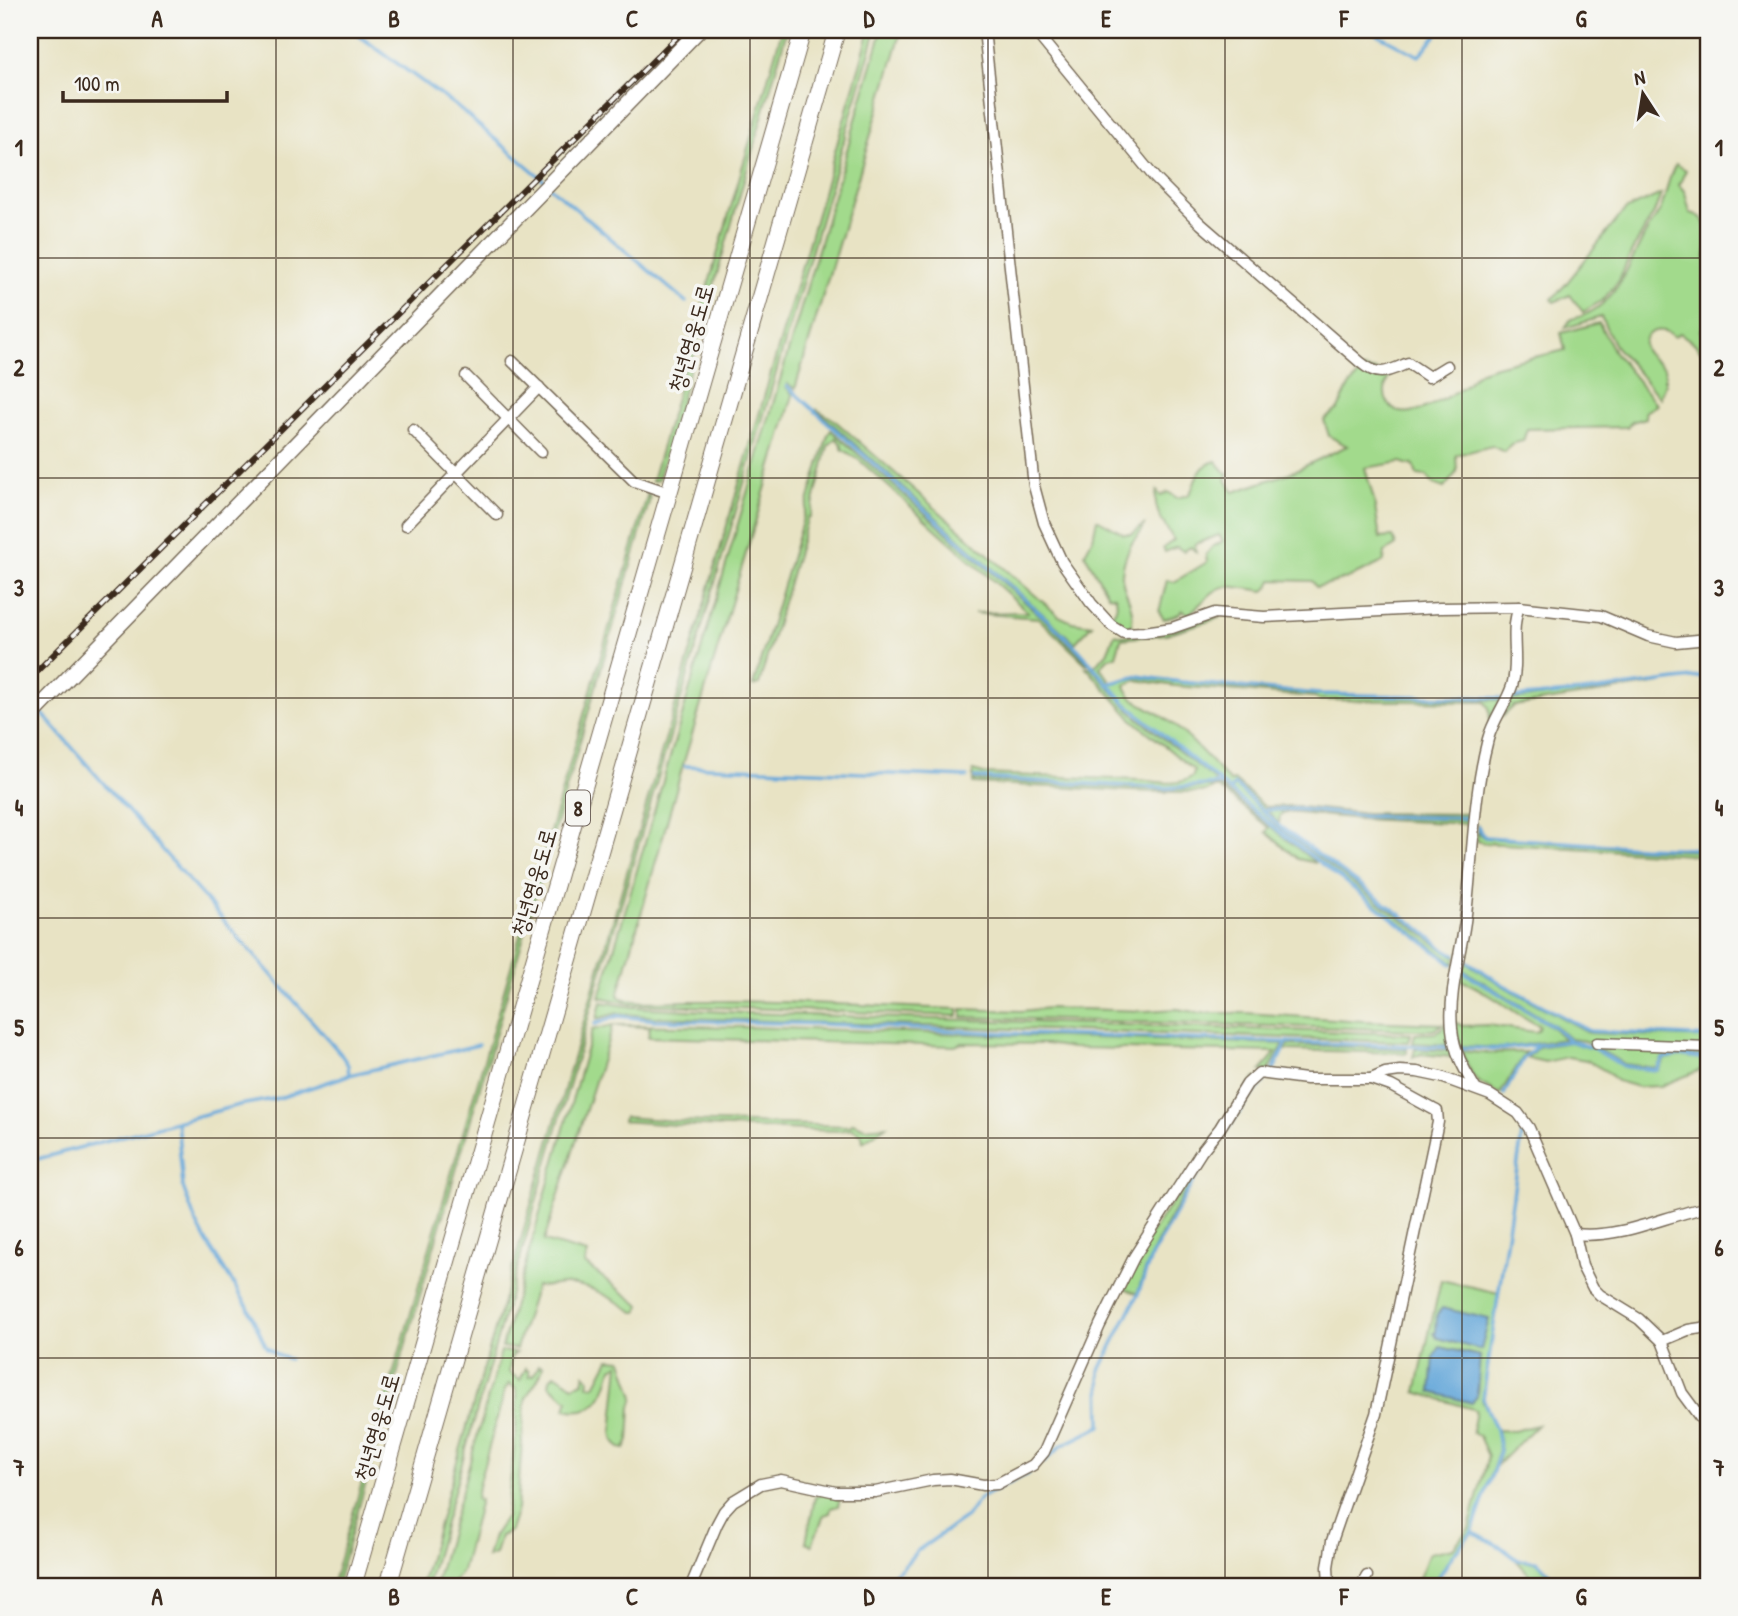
<svg xmlns="http://www.w3.org/2000/svg" width="1738" height="1616" font-family="'Patrick Hand','Poor Story',sans-serif">
<style>
.green{fill:#a2da8c;stroke:#6e8255;stroke-width:2;fill-rule:evenodd}
.water{fill:#66a8da;stroke:#50697c;stroke-width:2}
.lines{fill:none;stroke-linecap:round;stroke-linejoin:round}
.stream{stroke:#66a8da;stroke-width:3.5}
.minor-casing{stroke:#786b58;stroke-width:13}
.major-casing{stroke:#786b58;stroke-width:17}
.highway-casing{stroke:#786b58;stroke-width:18}
.minor{stroke:#fff;stroke-width:10}
.major{stroke:#fff;stroke-width:14}
.highway{stroke:#fff;stroke-width:16}
.rail-casing{stroke:#3b2a1e;stroke-width:6}
.rail{stroke:#f6f6f2;stroke-width:3.5;stroke-dasharray:10;stroke-linecap:butt}
.grid{fill:none;stroke:#3b2a1e;stroke-width:2;stroke-opacity:0.55}
.labels{text-anchor:middle;dominant-baseline:central;stroke-width:7;stroke-linejoin:round;paint-order:stroke}
.shield{fill:#f6f6f2;stroke:#73675e;stroke-width:2}
.shield-label{font-size:21px;font-weight:bold;fill:#3b2a1e}
.street-label{font-size:23px;fill:#3b2a1e;stroke:#f6f6f2}
.neatline{fill:none;stroke:#3b2a1e;stroke-width:2.5}
.grid-label{font-size:23px;text-anchor:middle;font-weight:bold;fill:#3b2a1e}
</style>
<rect width="100%" height="100%" fill="#f6f6f2"/>
<filter id="ink" filterUnits="userSpaceOnUse"><feTurbulence type="fractalNoise" baseFrequency=".0143" numOctaves="2"/><feDisplacementMap in="SourceGraphic" scale="14" xChannelSelector="R" yChannelSelector="G"/><feConvolveMatrix kernelMatrix="1 2 1 2 8 2 1 2 1" color-interpolation-filters="sRGB"/></filter>
<filter id="wash" filterUnits="userSpaceOnUse"><feTurbulence type="fractalNoise" baseFrequency=".00686" numOctaves="4" result="noise"/><feDisplacementMap in="SourceGraphic" scale="28" xChannelSelector="R" yChannelSelector="G"/><feGaussianBlur stdDeviation="1.57" result="paint"/><feColorMatrix in="noise" values="0 0 0 0 0 0 0 0 0 0 0 0 0 0 0 0 0 1.4 0 .05"/><feComposite in="paint" operator="in"/></filter>
<g filter="url(#wash)">
<rect width="100%" height="100%" fill="#e8e3c4"/>
<g class="green">
<polygon points="782,30 787,30 658,480 652,481"/>
<polygon points="870,30 876,30 597,987 427,1586 421,1586"/>
<path d="M882 30H902L795 389 788 384 786 387 793 395 683 765 618 996C632 1005 670 1001 687 1001 778 1000 868 1006 958 1009V1016L632 1004 600 997Z"/>
<path d="M1676 164 1686 170 1679 185 1685 192 1690 213C1711 216 1711 239 1706 257L1708 259V324L1701 330 1707 351 1704 355 1695 344 1680 333 1674 337C1663 324 1638 332 1645 350 1649 359 1660 362 1665 370V384L1660 398 1615 346 1601 317 1565 328 1571 319C1613 311 1626 271 1643 238 1648 228 1655 220 1660 210 1667 196 1667 178 1676 164Z"/>
<polygon points="1661,194 1654,213 1632,251 1619,280 1603,300 1583,312 1570,295 1554,302 1552,299 1565,285 1625,210"/>
<path d="M1599 323 1614 352 1657 405 1645 412 1646 418 1632 422 1627 427 1527 429 1523 441 1511 444 1504 452 1492 446 1456 455 1457 472 1444 488 1433 484 1427 476 1417 475 1413 464 1408 465 1401 462 1365 468 1374 500 1380 538 1393 537 1396 545 1385 552 1384 561 1379 564C1358 575 1339 582 1316 587L1312 581 1272 580 1269 587 1264 591C1214 584 1226 581 1189 614L1182 610 1179 614 1164 619 1159 612 1167 580 1174 582 1207 562 1206 555 1212 547 1223 541 1219 535 1195 544 1196 552 1191 547 1183 551 1177 547 1165 552 1163 548 1174 540C1165 525 1151 509 1157 491L1161 496 1168 492 1177 498C1177 498 1187 495 1188 495 1197 488 1192 468 1216 461L1228 475 1226 480 1234 492 1292 472 1347 446 1329 436 1324 420 1338 409 1348 388 1364 369 1390 373C1385 385 1381 398 1392 408 1409 423 1450 396 1465 385 1471 381 1475 374 1481 371 1507 361 1538 357 1565 350L1561 333Z"/>
<polygon points="816,409 833,419 1059,616 1072,622 1092,625 1075,643"/>
<polygon points="831,430 1044,619 1089,664 1086,664 1038,618 974,613 1028,612 858,459 842,449 842,445 836,438 828,446 810,517 808,517 759,684 753,686 828,435"/>
<polygon points="648,493 650,499 336,1586 332,1586"/>
<path d="M1097 519 1124 534H1132L1144 525C1141 537 1137 534 1132 543 1127 552 1123 564 1122 574 1121 592 1137 603 1131 629L1109 618C1116 611 1119 605 1115 596L1108 595 1087 558 1085 553 1093 538Z"/>
<polygon points="1213,616 1219,618 1166,634 1121,639 1116,656 1109,658 1100,667 1111,682 1108,683 1094,666 1107,653 1115,634 1123,636"/>
<path d="M1086 667H1091L1132 713 1215 780 1214 784 1166 787 973 777V771L984 774 1140 780C1158 782 1178 787 1193 776L1194 770 1133 720Z"/>
<path d="M1138 677C1258 694 1379 698 1501 700L1490 720 1489 708 1485 702 1318 700 1315 697 1175 686 1137 680 1125 685C1127 695 1138 703 1147 707 1180 724 1205 755 1230 782L1234 780 1265 807 1290 806 1359 813 1472 814 1470 817 1360 815 1288 808 1263 809 1235 784 1229 790 1125 702 1109 684Z"/>
<polygon points="1661,683 1514,706 1502,717 1510,700"/>
<polygon points="973,780 1167,790 1220,786 1316,863 1298,859 1266,832 1269,828 1219,788 1213,788 1206,792 1151,792 973,783"/>
<polygon points="1235,786 1278,827 1448,953 1456,956 1455,964 1275,827 1231,791"/>
<polygon points="1267,811 1298,811 1361,817 1469,820 1471,822 1471,824 1360,819 1287,812 1280,815 1279,824"/>
<polygon points="1477,824 1479,834 1485,838 1642,849 1708,851 1708,856 1484,843 1477,841"/>
<polygon points="1462,960 1503,986 1590,1033 1708,1038 1708,1057 1680,1053 1663,1057 1657,1068 1624,1064 1585,1041 1570,1039 1554,1025 1460,968"/>
<path d="M1459 970 1552 1027 1564 1039 1503 1048 1460 1046 1454 1022 1463 1026 1488 1025 1535 1032 1538 1031 1540 1026C1512 1013 1488 990 1458 979Z"/>
<polygon points="601,1002 634,1007 745,1013 1411,1034 1409,1042 654,1017 618,1013 597,1019"/>
<polygon points="1049,1008 1146,1011 1177,1009 1201,1013 1246,1013 1363,1021 1442,1024 1434,1030 1413,1030 962,1017 962,1009 1021,1011"/>
<polygon points="1449,1022 1452,1045 1413,1043 1415,1034 1436,1033"/>
<path d="M613 1025 744 1027 1284 1044 1268 1072 1261 1071 1276 1052 1072 1048 1046 1044 962 1043 955 1046 648 1037 650 1027 613 1025 544 1241 587 1253 585 1264 641 1306 638 1312H634C613 1299 590 1284 565 1284 555 1284 546 1288 536 1286L516 1349 502 1347 592 1030Z"/>
<polygon points="1570,1042 1593,1049 1623,1067 1658,1071 1665,1059 1680,1056 1708,1060 1708,1067 1661,1086 1638,1087 1617,1081 1609,1073 1586,1060 1568,1057 1545,1062 1527,1058 1538,1047"/>
<polygon points="1288,1045 1407,1049 1407,1053 1286,1050"/>
<polygon points="1415,1049 1452,1051 1454,1057 1421,1054 1413,1057"/>
<path d="M1461 1051 1481 1053 1526 1052 1500 1094C1471 1079 1475 1081 1461 1051Z"/>
<path d="M1255 1078 1266 1079C1259 1087 1251 1094 1245 1103 1203 1163 1159 1223 1137 1294L1123 1287 1135 1258Z"/>
<polygon points="624,1117 676,1121 850,1126 853,1123 865,1128 886,1126 863,1142 862,1135 853,1129 838,1131 676,1125 623,1121"/>
<path d="M1441 1280 1499 1293 1482 1399 1496 1430 1499 1450 1472 1532 1451 1556 1432 1586H1416L1429 1553 1453 1548 1469 1528 1488 1456 1479 1436 1472 1433 1476 1410 1416 1392ZM1440 1347 1480 1356 1442 1395 1431 1392Z"/>
<path d="M501 1351 516 1353 511 1357 509 1372 520 1380 526 1368 529 1371V1376L534 1375 539 1365 543 1366C540 1382 530 1387 525 1401L517 1509 510 1531 500 1536 495 1554 487 1557 493 1536 506 1517 516 1432 517 1394 515 1388 509 1384 505 1390 478 1486 476 1499 480 1500 462 1571 451 1586H435Z"/>
<path d="M609 1359 622 1360 634 1397 631 1407 629 1440 625 1449 620 1448 614 1441 612 1432 619 1364 612 1368C606 1393 597 1417 565 1409L568 1400 549 1385 550 1379 555 1374 573 1386 583 1382 585 1374 589 1379 588 1385 595 1386Z"/>
<polygon points="1537,1425 1497,1465 1501,1451 1497,1430 1514,1431"/>
<polygon points="827,1492 836,1494 840,1498 838,1506 831,1508 830,1513 824,1515 812,1545 806,1542 815,1497"/>
<polygon points="1517,1561 1537,1562 1559,1586 1540,1586"/>
</g>
<g class="water">
<polygon points="1442,1308 1489,1319 1481,1350 1437,1338 1434,1333 1436,1332 1437,1314"/>
<polygon points="1440,1347 1480,1356 1477,1396 1472,1403 1431,1392 1434,1356"/>
</g>
<g class="lines">
<g class="stream">
<polyline points="351,30 456,106 545,181"/>
<polyline points="1375,33 1419,56 1440,30"/>
<polyline points="550,187 686,302"/>
<polyline points="787,386 1049,621 1078,649 1125,703 1275,828 1452,964"/>
<polyline points="1107,684 1138,676 1181,682 1319,694 1500,698"/>
<polyline points="1510,698 1583,692 1708,676"/>
<polyline points="41,712 340,1053 348,1065 349,1075"/>
<polyline points="685,766 967,777"/>
<polyline points="975,778 1167,788 1220,784"/>
<polyline points="1229,791 1235,785 1279,826 1419,928 1448,952 1455,954"/>
<polyline points="1262,810 1297,809 1361,816 1470,818"/>
<polyline points="1478,826 1481,833 1485,837 1641,847 1708,849"/>
<polyline points="1465,960 1504,985 1590,1031 1708,1037"/>
<polyline points="1462,971 1553,1026 1569,1040"/>
<polyline points="595,1024 618,1016 656,1020 819,1024 1026,1034 1502,1049 1570,1041 1593,1048 1623,1066 1657,1070 1664,1058 1680,1055 1708,1059"/>
<polyline points="1273,1071 1287,1042"/>
<polyline points="1504,1094 1524,1058 1536,1047"/>
<polyline points="177,1121 183,1187 195,1220 206,1241 248,1307 266,1347 279,1356 289,1359"/>
<polyline points="30,1161 239,1105 279,1098 349,1075 478,1045"/>
<polyline points="1044,1462 1061,1446 1101,1426 1100,1370 1138,1294 1151,1257 1199,1171 1246,1102 1266,1079"/>
<polyline points="1472,1532 1501,1547 1518,1560 1537,1561 1561,1586"/>
<polyline points="879,1586 902,1568 917,1551 966,1517 980,1498 1029,1473"/>
<polyline points="1433,1586 1452,1556 1472,1532 1500,1451 1496,1430 1483,1398 1523,1128 1521,1126"/>
</g>
</g>
</g>
<g filter="url(#ink)">
<g class="lines">
<g class="minor-casing">
<g id="minor">
<polyline points="984,30 1034,486 1044,523 1062,562 1091,603 1111,625 1124,633 1144,632 1172,628 1215,613 1264,617 1440,608 1519,607 1601,616 1648,636 1676,642 1708,639"/>
<path d="M1034 30 1155 178 1201 224 1360 362C1379 378 1387 372 1408 363L1429 377 1447 366"/>
<polyline points="512,361 634,481 669,493"/>
<polyline points="466,376 541,452"/>
<polyline points="413,430 497,515"/>
<polyline points="406,525 539,387"/>
<polyline points="1597,1043 1708,1047"/>
<path d="M1475 1088C1464 1069 1454 1052 1452 1029 1448 991 1462 951 1466 914 1473 856 1473 796 1488 739 1493 720 1506 704 1512 686 1520 660 1509 632 1519 607"/>
<path d="M1575 1234C1621 1239 1664 1216 1708 1207"/>
<polyline points="1662,1341 1688,1330 1708,1327"/>
<polyline points="691,1586 717,1524 724,1511 733,1501 761,1484 781,1480 836,1492 875,1492 933,1480 950,1479 983,1485 997,1484 1033,1465 1044,1452 1100,1325 1134,1257 1201,1152 1220,1128 1247,1084 1259,1073 1306,1079 1371,1079 1385,1073 1400,1071 1417,1072 1441,1077 1490,1095 1518,1113 1529,1128 1575,1234 1582,1266 1593,1288 1600,1295 1639,1319 1662,1341 1682,1393 1708,1428"/>
<polyline points="1329,1586 1328,1567 1332,1541 1376,1414 1438,1122 1437,1111 1433,1109 1391,1086 1371,1079"/>
<polyline points="1361,1586 1367,1576"/>
</g>
</g>
<g class="major-casing">
<polyline id="major" points="30,717 699,30"/>
</g>
<g class="highway-casing">
<g id="highway">
<polyline points="353,1586 803,30"/>
<polyline points="388,1586 837,30"/>
</g>
</g>
<use href="#minor" class="minor"/>
<use href="#major" class="major"/>
<use href="#highway" class="highway"/>
<g class="rail-casing">
<polyline id="rail" points="30,678 684,30"/>
</g>
<use href="#rail" class="rail"/>
</g>
</g>
<path class="grid" d="M276 30V1586M513 30V1586M750 30V1586M988 30V1586M1225 30V1586M1462 30V1586M30 258H1708M30 478H1708M30 698H1708M30 918H1708M30 1138H1708M30 1358H1708"/>
<g class="labels">
<rect class="shield" x="566" y="790.5" width="24" height="35" rx="5"/>
<g class="shield-label">
<text x="578" y="808">8</text>
</g>
<g class="street-label">
<text transform="translate(690 338) rotate(-74)">청년영웅도로</text>
<text transform="translate(533 882) rotate(-74)">청년영웅도로</text>
<text transform="translate(376 1427) rotate(-74)">청년영웅도로</text>
</g>
</g>
<rect width="1738" height="1616" fill="none" stroke="#f6f6f2" stroke-width="77"/>
<g transform="translate(1643 94) rotate(348)" stroke="#f6f6f2" stroke-width="5" paint-order="stroke">
<path d="M0-5L12 26L0 18L-12 26Z" fill="#3b2a1e"/>
<text y="-10" font-size="19" font-weight="bold" text-anchor="middle" fill="#3b2a1e">N</text>
</g>
<path d="M63 91v10h164v-10" fill="none" stroke="#3b2a1e" stroke-width="3.5"/>
<text x="74" y="91" font-size="21" fill="#3b2a1e" stroke="#f6f6f2" stroke-width="5" paint-order="stroke">100 m</text>
<rect x="38" y="38" width="1662" height="1540" class="neatline"/>
<g class="grid-label">
<text x="157" y="27">A</text>
<text x="394" y="27">B</text>
<text x="632" y="27">C</text>
<text x="869" y="27">D</text>
<text x="1106" y="27">E</text>
<text x="1344" y="27">F</text>
<text x="1581" y="27">G</text>
<text x="19" y="156">1</text>
<text x="1719" y="156">1</text>
<text x="19" y="376">2</text>
<text x="1719" y="376">2</text>
<text x="19" y="596">3</text>
<text x="1719" y="596">3</text>
<text x="19" y="816">4</text>
<text x="1719" y="816">4</text>
<text x="19" y="1036">5</text>
<text x="1719" y="1036">5</text>
<text x="19" y="1256">6</text>
<text x="1719" y="1256">6</text>
<text x="19" y="1476">7</text>
<text x="1719" y="1476">7</text>
<text x="157" y="1605">A</text>
<text x="394" y="1605">B</text>
<text x="632" y="1605">C</text>
<text x="869" y="1605">D</text>
<text x="1106" y="1605">E</text>
<text x="1344" y="1605">F</text>
<text x="1581" y="1605">G</text>
</g>
</svg>
